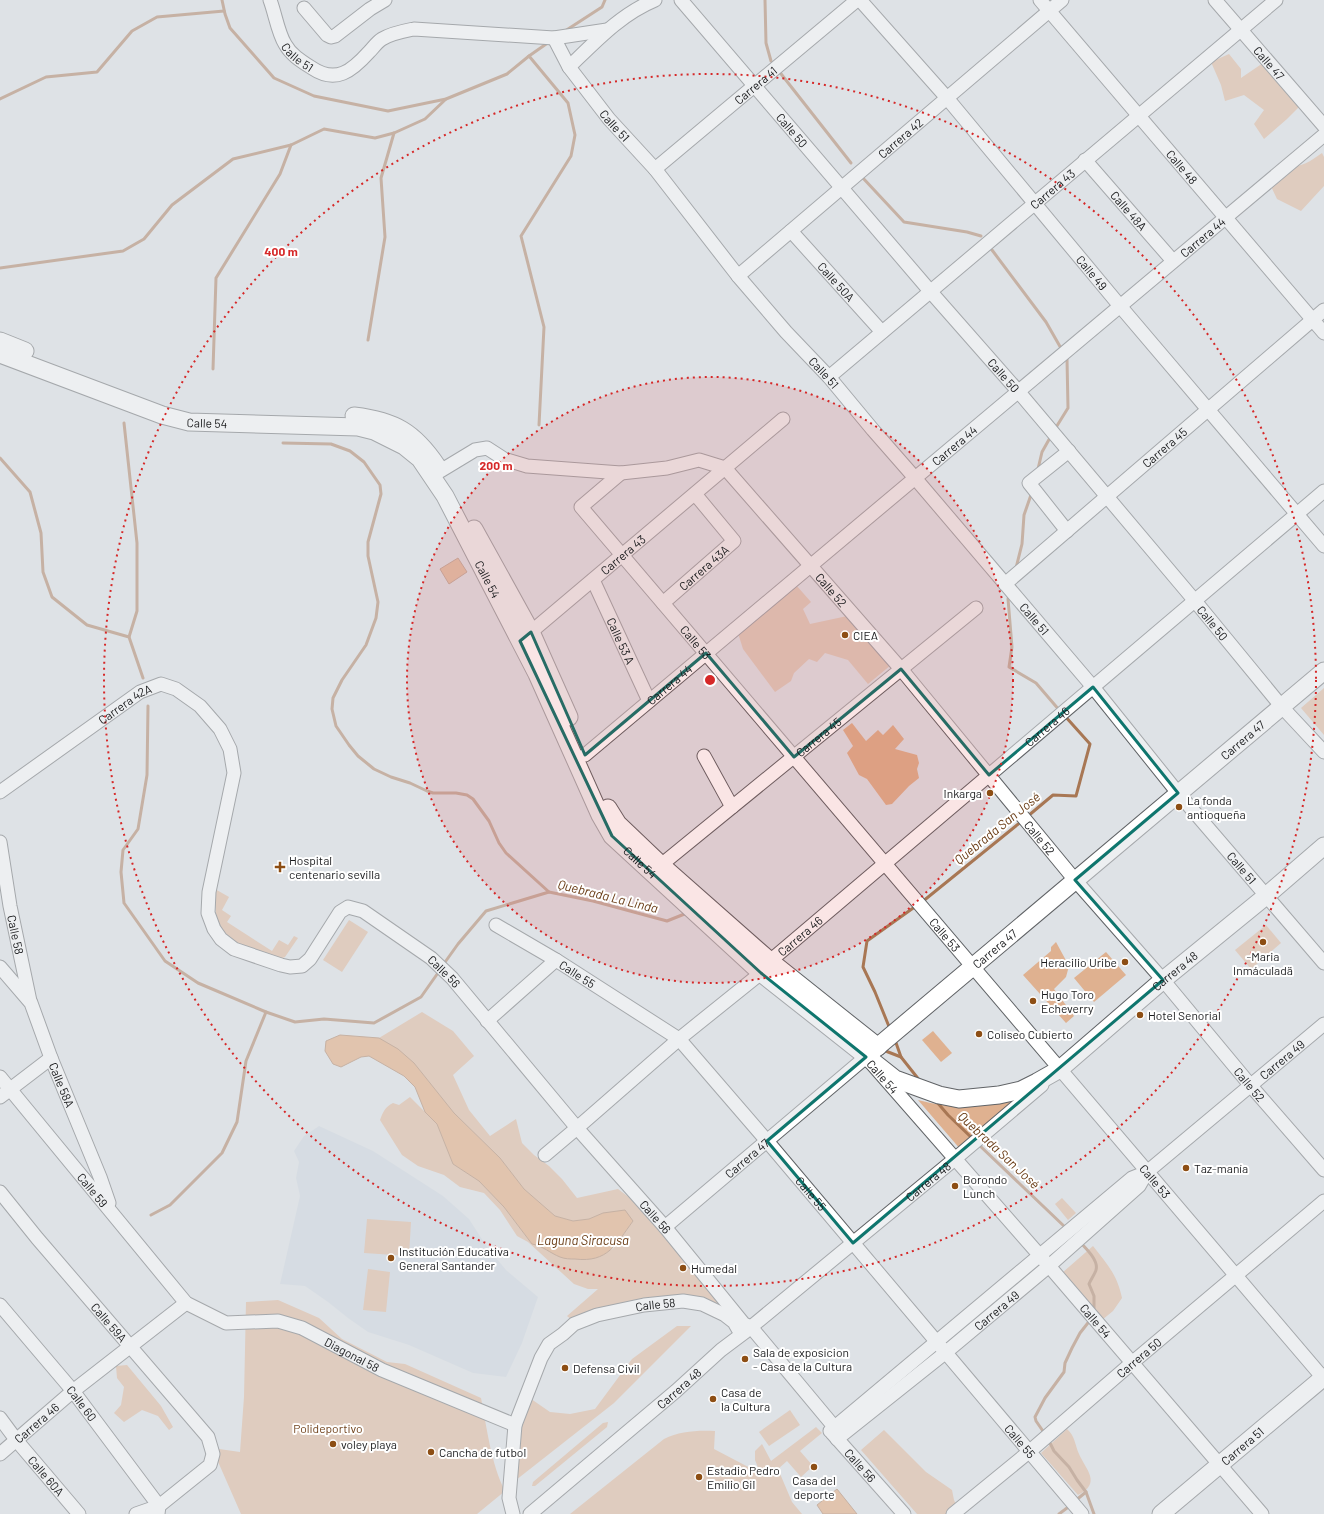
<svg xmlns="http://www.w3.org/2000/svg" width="1324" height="1514" font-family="Barlow,sans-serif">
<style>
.built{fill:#cdd6e0}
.green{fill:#dfb190}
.water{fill:#e59f6b;stroke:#a87754}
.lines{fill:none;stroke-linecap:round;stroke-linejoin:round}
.stream{stroke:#a87754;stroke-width:3}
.minor-casing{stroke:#606366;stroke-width:15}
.major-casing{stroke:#606366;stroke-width:19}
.minor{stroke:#fff;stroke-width:13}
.major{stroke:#fff;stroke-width:17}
.marked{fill:none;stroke:#0f766e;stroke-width:3;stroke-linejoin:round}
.ring{fill:none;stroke:#d62828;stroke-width:2;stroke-dasharray:2 4}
.poi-dot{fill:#8d4e14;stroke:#fff;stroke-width:1.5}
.labels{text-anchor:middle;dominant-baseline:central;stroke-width:4;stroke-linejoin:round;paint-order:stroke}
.street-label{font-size:12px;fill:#1a1b1d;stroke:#fff}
.poi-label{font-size:12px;fill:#1a1b1d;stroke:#fff;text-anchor:start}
.park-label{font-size:12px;fill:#72441e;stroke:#fff}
.water-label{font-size:13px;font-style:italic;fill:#683a13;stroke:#fff}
.centre{fill:#d62828;stroke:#fff;stroke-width:2}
.ring-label{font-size:12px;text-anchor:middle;font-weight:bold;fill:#d62828;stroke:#fff;stroke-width:4;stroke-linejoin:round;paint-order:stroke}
</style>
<rect width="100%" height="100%" fill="#dee2e6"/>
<polygon class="built" points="319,1126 373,1151 443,1196 469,1219 487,1247 506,1270 538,1297 522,1343 506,1377 473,1373 409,1345 368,1332 348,1318 328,1302 305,1286 280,1284 300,1196 296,1178 299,1162 294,1151 304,1136"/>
<g class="green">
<polygon points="1229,54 1241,69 1241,78 1263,63 1303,103 1287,119 1264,139 1254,124 1264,110 1244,95 1225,101 1221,85 1211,62"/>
<path d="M1322 153 1324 157V186L1301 211 1277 199 1269 182 1284 167C1301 168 1309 162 1322 153Z"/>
<polygon points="796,585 811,602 803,609 810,624 852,615 891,665 868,684 848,660 825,653 817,662 809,659 794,673 791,681 775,692 743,649 738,633"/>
<polygon points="1324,688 1324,735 1301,708"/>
<polygon points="852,723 866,741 878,730 883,735 893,725 904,739 895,749 917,755 919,763 917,769 919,778 909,786 892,804 886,805 867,779 859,775 847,753 853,746 843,730"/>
<path d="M215 889 229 897 222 910 231 916 227 922 272 951 279 940 288 945 294 936 298 938 285 957 276 961C257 953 232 946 220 929 216 923 214 896 215 889Z"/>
<polygon points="349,920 368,932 342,972 323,960"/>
<polygon points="1266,925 1281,943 1251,969 1235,950"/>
<polygon points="1056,942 1069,966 1066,977 1054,989 1074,1016 1066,1023 1023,975 1051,951 1051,947"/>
<polygon points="1106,952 1126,975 1094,1002 1074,978"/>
<path d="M422 1012 453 1031 474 1056 453 1075 469 1110 490 1136 516 1119 522 1143 534 1155 549 1166 562 1179 577 1198 618 1189 630 1198 742 1324 685 1301 577 1324 567 1316 598 1289H588L574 1284 528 1242 517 1236 500 1210 484 1193 460 1187 444 1175 418 1166 402 1155 380 1120C383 1112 385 1107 393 1103L399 1105 410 1097 437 1124 453 1164 479 1181 504 1207 532 1244 540 1245 561 1257 585 1260 613 1249 633 1221 603 1213 589 1219 573 1221 555 1216 524 1189 500 1158 454 1113 414 1063 379 1038Z"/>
<polygon points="933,1031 952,1053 941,1062 922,1040"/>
<path d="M918 1100C952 1109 980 1108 1014 1101L961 1150Z"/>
<polygon points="1062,1198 1076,1213 1068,1220 1055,1204"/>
<polygon points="367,1219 411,1222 409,1256 364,1253"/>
<path d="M1093 1246C1107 1264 1117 1274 1122 1298L1113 1311 1102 1320 1062 1273Z"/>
<polygon points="368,1269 390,1272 386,1312 363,1310"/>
<path d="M278 1300 319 1318 342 1339 387 1362 405 1364 481 1398C487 1428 491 1464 505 1491L477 1514H241L212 1448 240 1452 244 1397 246 1302Z"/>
<polygon points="677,1326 691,1326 614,1403 516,1480 513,1478 506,1456 521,1392 550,1412 570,1414 595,1409 632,1359"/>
<polygon points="127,1365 161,1406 173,1427 169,1430 158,1416 142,1410 124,1422 114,1413 121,1405 124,1387 117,1378 116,1366"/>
<polygon points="790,1410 800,1425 769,1446 759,1432"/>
<polygon points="608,1422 607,1427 535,1486 532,1486 533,1482 603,1423"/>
<path d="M816 1427 822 1433 800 1451 813 1466 801 1477 787 1461 778 1469 792 1502 802 1514H570L664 1439C680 1431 698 1430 715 1431L714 1449 754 1470H759L755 1460V1451L762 1444 771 1461Z"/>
<path d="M1067 1429C1075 1436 1075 1445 1079 1454 1086 1470 1102 1483 1078 1495L1041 1453Z"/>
<polygon points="884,1430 926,1472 952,1490 954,1500 957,1507 949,1514 917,1514 861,1450"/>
</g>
<g class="water">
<polygon points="458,558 467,572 449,584 440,569"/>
<path d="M340 1035 379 1038 398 1049 414 1063 454 1113 500 1158 524 1189 555 1216 573 1221 589 1219 603 1213 625 1210 633 1221C616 1244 608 1263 575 1259 570 1259 565 1259 560 1257 550 1253 543 1246 532 1244L504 1207 479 1181 453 1164 437 1124 425 1112 415 1087 404 1076 369 1056 361 1057 341 1067 333 1064 325 1051 326 1041Z"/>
<polygon points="837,1489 857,1514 823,1514 817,1505"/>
</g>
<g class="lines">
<g class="stream">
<polyline points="222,0 225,14 230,28 274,78 314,96 388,111 446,99 507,74 529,56 549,42"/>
<polyline points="765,0 766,43 771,61"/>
<polyline points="565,31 602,7 605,0"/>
<polyline points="529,56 568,103 575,135 571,156 521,236 544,327 539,425"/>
<polyline points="778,70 851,163"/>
<polyline points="0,99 46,77 97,72 132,31 157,17 224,11"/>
<polyline points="862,177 904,222 967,232 981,236"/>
<polyline points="992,250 1046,322 1062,350"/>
<polyline points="0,268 123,251 144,239 172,205 233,159 291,145 324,129 375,138 394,133 425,119 446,99"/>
<polyline points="368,340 385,237 381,178 394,133"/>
<polyline points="213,369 216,278 280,174 291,145"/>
<polyline points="124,423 137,543 137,611 129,637"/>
<polyline points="1055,429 1068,408 1067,359 1065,357"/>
<polyline points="283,443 331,444 350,451 364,462 380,485 381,494 368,542 368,556 378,602 376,618 366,645 342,680 333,698 332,709 336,726 349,745 358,756 374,769 391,777 410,783 427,791 433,793 456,793 467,795 473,799 489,821 499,843 506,853 549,892 593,901 667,921 687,913"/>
<polyline points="0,458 30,492 41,533 43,572 52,597 87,625 129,637 143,678"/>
<polyline points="1038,469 1042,452 1051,436"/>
<polyline points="1016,568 1022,544 1024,515 1032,492"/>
<polyline points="1009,595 1008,599 1012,647 1009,667 1036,683 1060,711"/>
<polyline points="148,706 147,775 138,829 123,850 121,872 124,903 165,961 198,983 266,1012 295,1022 324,1019 374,1023 421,997 440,970"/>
<polyline points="1028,816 1053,795 1076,796 1090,744 1064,715"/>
<polyline points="922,902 1022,821"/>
<polyline points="443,965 458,944 486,911 549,892"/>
<polyline points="890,1029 875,992 863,967 867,941 916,906"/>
<polyline points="895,1040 901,1057 920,1081"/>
<polyline points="883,1050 901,1057"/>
<polyline points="936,1101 948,1115 974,1140"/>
<polyline points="978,1144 1066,1228"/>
<polyline points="151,1215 170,1205 222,1153 237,1122 246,1061 266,1012"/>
<path d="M1080 1242C1085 1248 1099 1260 1096 1270 1095 1274 1091 1279 1089 1284L1094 1296V1312"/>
<polyline points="1045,1434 1036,1421 1035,1417 1045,1398 1064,1372 1065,1363 1072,1348 1080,1333 1091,1319"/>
<polyline points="1048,1439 1054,1451 1069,1467 1077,1480 1086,1492 1094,1514"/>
<polyline points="1075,1501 1086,1492"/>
<polyline points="1059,1514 1071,1505"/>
</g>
<g class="minor-casing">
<g id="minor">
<path id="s1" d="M270 0C275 13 278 33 285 44 291 55 301 61 312 68 336 84 352 71 369 52 373 48 377 42 382 39 392 33 404 31 414 29L554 38 607 30"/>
<path id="s2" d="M681 0 930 291 1018 391 1195 601 1282 707 1324 752"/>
<path id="s3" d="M860 0 947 98 1120 306 1324 546"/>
<path id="s4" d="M1040 0 1324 333"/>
<path id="s5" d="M1215 0 1324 126"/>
<polyline points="304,8 327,35 331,37 335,36 370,9 385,0"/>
<path id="s6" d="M554 38 569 67 609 119 655 169 738 276 786 332 829 377 873 430 915 478 1093 687 1178 793 1324 963"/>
<path d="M569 67C596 41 621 14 655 0"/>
<path id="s7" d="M1085 160 1173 261"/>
<path id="s8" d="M655 169 857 0"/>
<path id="s9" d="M791 231 882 332"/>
<path id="s10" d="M738 276 1062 0"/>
<path id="s11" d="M829 377 1276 0"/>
<path id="s12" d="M621 473 581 507 1324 1379"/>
<path id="s13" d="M432 476 475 450 487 448 504 459 527 466 621 473 667 468 699 460 725 468 901 669 1075 880 1163 980 1251 1086 1324 1170"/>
<polyline points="1067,531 1029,483 1069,451"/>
<path id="s14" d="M593 580 649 701"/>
<path id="s15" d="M1005 584 1324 310"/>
<path id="s16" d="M663 603 734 541 695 494"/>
<path id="s17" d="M525 637 783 419"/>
<path id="s18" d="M585 755 1324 135"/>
<polyline points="704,756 732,807"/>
<path id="s19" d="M0 792 140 692 161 684 176 689 200 706 220 729 230 749 234 773 209 892 208 913 214 929 221 939 234 949 281 965 290 967 302 966 310 959 340 912 348 907 363 911 431 958 452 978 577 1128 665 1227 744 1324 751 1327 841 1435"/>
<path id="s20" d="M0 842 10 906 30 1001"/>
<path id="s21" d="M661 865 976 608"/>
<path id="s22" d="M496 925 556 960 679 1039 767 1141 1082 1514"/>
<path id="s23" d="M770 961 1324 491"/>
<path id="s24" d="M0 967 31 1003 51 1058 100 1177 109 1203"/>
<polyline points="487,1021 556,960"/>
<path id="s25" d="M0 1077 186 1303 226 1323 278 1321 302 1328 382 1370 515 1425"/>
<polyline points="0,1097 51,1058"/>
<polyline points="545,1155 577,1128 679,1039 761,973"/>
<path id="s26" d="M0 1192 37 1238 208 1437 213 1454 210 1465 159 1506 136 1514"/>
<path id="s27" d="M665 1227 866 1057 1049 1266 1262 1514"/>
<path id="s28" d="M0 1305 73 1391 159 1506 158 1514"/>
<path id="s29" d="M0 1418 17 1441 79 1514"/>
<path id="s30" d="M830 1431 1132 1178 1147 1172 1324 1024"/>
<path id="s31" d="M832 1433 904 1514"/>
<path id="s32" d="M837 1439 945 1353 1049 1266 1139 1186 1147 1172"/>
<path id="s33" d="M0 1454 73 1391 186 1303"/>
<path id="s34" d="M513 1514 509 1498 515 1425 541 1358 549 1344 563 1334 574 1324 597 1315 644 1305 683 1301 702 1304 725 1315 734 1322 738 1329"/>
<path id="s35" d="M530 1514 676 1391 721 1350 745 1332 956 1158 1042 1085"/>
<path id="s36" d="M953 1514 1030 1451 1133 1362 1324 1201"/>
</g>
</g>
<g class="major-casing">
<g id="major">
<polyline points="0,341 25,351"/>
<path id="s37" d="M0 354 162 415 189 422 358 427 374 431 404 446 420 459 445 496 537 674 600 815 612 836 761 973 895 1079 939 1095 959 1099 999 1095 1021 1090 1037 1082 1060 1069 1163 980 1266 896 1324 846"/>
<path d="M354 416C395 421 414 432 437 466"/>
<polyline points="474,529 531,632 569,717"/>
<polyline points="608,808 618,824 661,865 770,961 878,1047"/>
<path id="s38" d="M869 1054 1324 671"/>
<path id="s39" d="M1161 1514 1324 1377"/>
</g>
</g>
<use href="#minor" class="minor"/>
<use href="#major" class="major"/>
</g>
<path d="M0 0H1324V1514H0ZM531 632 585 755 706 653 794 757 901 669 989 775 1093 687 1178 793 1075 880 1163 980 853 1243 767 1141 866 1057 761 973 612 836 520 641Z" fill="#dee2e6" fill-opacity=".55" fill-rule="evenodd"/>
<path class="marked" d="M531 632 585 755 706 653 794 757 901 669 989 775 1093 687 1178 793 1075 880 1163 980 853 1243 767 1141 866 1057 761 973 612 836 520 641Z"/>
<circle cx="710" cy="680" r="303" fill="#d62828" fill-opacity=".12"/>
<g class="ring">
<circle cx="710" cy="680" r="303"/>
<circle cx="710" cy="680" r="606"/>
</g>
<g class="poi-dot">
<circle cx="845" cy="635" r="4"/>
<circle cx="990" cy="793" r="4"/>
<circle cx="1179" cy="807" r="4"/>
<path d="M278 861h4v4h4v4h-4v4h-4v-4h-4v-4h4z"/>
<circle cx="1263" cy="942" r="4"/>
<circle cx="1125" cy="962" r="4"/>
<circle cx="1033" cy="1001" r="4"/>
<circle cx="1140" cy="1015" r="4"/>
<circle cx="979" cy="1034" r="4"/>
<circle cx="1186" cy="1168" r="4"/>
<circle cx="955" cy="1186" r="4"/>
<circle cx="391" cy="1258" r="4"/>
<circle cx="683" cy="1268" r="4"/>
<circle cx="745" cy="1359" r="4"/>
<circle cx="565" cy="1368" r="4"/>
<circle cx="713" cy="1399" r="4"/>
<circle cx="333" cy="1444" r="4"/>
<circle cx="431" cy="1452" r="4"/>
<circle cx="814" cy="1467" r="4"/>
<circle cx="699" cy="1477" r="4"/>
</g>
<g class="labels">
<g class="street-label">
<text stroke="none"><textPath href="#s1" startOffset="65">Calle 51</textPath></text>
<text stroke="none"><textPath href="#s5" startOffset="83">Calle 47</textPath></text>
<text stroke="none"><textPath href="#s8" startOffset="131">Carrera 41</textPath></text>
<text stroke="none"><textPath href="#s6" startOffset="107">Calle 51</textPath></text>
<text stroke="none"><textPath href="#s2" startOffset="171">Calle 50</textPath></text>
<text stroke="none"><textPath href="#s10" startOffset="213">Carrera 42</textPath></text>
<text stroke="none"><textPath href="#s4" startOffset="219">Calle 48</textPath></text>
<text stroke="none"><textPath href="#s11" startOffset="292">Carrera 43</textPath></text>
<text stroke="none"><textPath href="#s7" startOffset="67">Calle 48A</textPath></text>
<text stroke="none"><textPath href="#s18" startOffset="806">Carrera 44</textPath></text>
<text stroke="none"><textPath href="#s3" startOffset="358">Calle 49</textPath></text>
<text stroke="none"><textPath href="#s9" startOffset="68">Calle 50A</textPath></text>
<text stroke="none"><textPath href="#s6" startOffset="431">Calle 51</textPath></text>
<text stroke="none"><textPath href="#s2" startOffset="495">Calle 50</textPath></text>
<text stroke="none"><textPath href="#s37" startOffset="219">Calle 54</textPath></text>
<text stroke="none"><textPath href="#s18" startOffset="482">Carrera 44</textPath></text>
<text stroke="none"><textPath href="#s15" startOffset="210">Carrera 45</textPath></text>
<text stroke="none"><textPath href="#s17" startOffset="128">Carrera 43</textPath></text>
<text stroke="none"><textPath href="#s16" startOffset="54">Carrera 43A</textPath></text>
<text stroke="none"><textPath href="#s37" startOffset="579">Calle 54</textPath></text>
<text stroke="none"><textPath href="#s13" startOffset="469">Calle 52</textPath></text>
<text stroke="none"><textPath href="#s6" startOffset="755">Calle 51</textPath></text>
<text stroke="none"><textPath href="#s2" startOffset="819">Calle 50</textPath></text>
<text stroke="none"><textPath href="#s14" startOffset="67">Calle 53 A</textPath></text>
<text stroke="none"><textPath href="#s12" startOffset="230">Calle 53</textPath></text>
<text stroke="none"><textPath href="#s18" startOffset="110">Carrera 44</textPath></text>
<text stroke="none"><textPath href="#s19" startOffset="153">Carrera 42A</textPath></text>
<text stroke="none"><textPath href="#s23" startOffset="363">Carrera 46</textPath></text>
<text stroke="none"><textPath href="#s21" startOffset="203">Carrera 45</textPath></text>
<text stroke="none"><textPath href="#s38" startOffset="488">Carrera 47</textPath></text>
<text stroke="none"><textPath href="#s13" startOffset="793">Calle 52</textPath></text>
<text stroke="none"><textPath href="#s37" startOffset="903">Calle 54</textPath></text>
<text stroke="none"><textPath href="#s6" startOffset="1079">Calle 51</textPath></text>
<text stroke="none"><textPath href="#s12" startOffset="614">Calle 53</textPath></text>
<text stroke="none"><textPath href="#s20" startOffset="94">Calle 58</textPath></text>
<text stroke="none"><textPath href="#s23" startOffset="39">Carrera 46</textPath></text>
<text stroke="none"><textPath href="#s38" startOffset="164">Carrera 47</textPath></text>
<text stroke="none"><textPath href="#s37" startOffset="1563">Carrera 48</textPath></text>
<text stroke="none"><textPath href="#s19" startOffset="769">Calle 56</textPath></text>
<text stroke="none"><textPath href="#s22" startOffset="95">Calle 55</textPath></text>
<text stroke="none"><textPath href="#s30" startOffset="586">Carrera 49</textPath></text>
<text stroke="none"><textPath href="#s27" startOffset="289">Calle 54</textPath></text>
<text stroke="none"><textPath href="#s13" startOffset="1117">Calle 52</textPath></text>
<text stroke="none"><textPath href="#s24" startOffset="135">Calle 58A</textPath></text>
<text stroke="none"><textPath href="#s27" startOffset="107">Carrera 47</textPath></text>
<text stroke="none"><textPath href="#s35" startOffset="519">Carrera 48</textPath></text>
<text stroke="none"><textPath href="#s12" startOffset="938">Calle 53</textPath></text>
<text stroke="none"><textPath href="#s25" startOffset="146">Calle 59</textPath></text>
<text stroke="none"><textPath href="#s22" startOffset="419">Calle 55</textPath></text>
<text stroke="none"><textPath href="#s19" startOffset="1093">Calle 56</textPath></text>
<text stroke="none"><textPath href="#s34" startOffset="294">Calle 58</textPath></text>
<text stroke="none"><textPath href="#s32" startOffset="205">Carrera 49</textPath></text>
<text stroke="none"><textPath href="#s27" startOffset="613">Calle 54</textPath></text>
<text stroke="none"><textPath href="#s26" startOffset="170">Calle 59A</textPath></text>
<text stroke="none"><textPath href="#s25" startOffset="471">Diagonal 58</textPath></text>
<text stroke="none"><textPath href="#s36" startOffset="243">Carrera 50</textPath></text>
<text stroke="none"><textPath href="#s35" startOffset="195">Carrera 48</textPath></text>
<text stroke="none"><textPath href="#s28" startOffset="128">Calle 60</textPath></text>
<text stroke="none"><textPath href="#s33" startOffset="48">Carrera 46</textPath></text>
<text stroke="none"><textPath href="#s22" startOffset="743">Calle 55</textPath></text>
<text stroke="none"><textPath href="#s39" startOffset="106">Carrera 51</textPath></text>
<text stroke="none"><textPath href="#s31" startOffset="43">Calle 56</textPath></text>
<text stroke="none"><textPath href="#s29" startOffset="74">Calle 60A</textPath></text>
</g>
<g class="poi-label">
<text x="853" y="635">CIEA</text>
<text x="982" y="793" text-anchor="end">Inkarga</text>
<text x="1187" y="800">La fonda<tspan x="1187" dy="14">antioqueña</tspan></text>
<text x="289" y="860">Hospital<tspan x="289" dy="14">centenario sevilla</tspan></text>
<text x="1263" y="956" text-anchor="middle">-Maria<tspan x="1263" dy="14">Inmáculadä</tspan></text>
<text x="1117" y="962" text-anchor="end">Heracilio Uribe</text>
<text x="1041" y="994">Hugo Toro<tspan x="1041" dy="14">Echeverry</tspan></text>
<text x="1148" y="1015">Hotel Senorial</text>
<text x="987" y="1034">Coliseo Cubierto</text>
<text x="1194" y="1168">Taz-manía</text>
<text x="963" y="1179">Borondo<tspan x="963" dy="14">Lunch</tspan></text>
<text x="399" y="1251">Institución Educativa<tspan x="399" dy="14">General Santander</tspan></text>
<text x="691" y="1268">Humedal</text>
<text x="753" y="1352">Sala de exposicion<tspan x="753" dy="14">- Casa de la Cultura</tspan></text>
<text x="573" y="1368">Defensa Civil</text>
<text x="721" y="1392">Casa de<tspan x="721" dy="14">la Cultura</tspan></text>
<text x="341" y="1444">voley playa</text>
<text x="439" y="1452">Cancha de futbol</text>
<text x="707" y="1470">Estadio Pedro<tspan x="707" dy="14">Emilio Gil</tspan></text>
<text x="814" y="1480" text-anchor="middle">Casa del<tspan x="814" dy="14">deporte</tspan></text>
</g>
<g class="park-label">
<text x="328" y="1428">Polideportivo</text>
</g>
<g class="water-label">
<text transform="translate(997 828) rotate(-39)">Quebrada San José</text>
<text transform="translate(608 896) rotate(14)">Quebrada La Linda</text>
<text transform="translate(999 1150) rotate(43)">Quebrada San José</text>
<text x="583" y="1240">Laguna Siracusa</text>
</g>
</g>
<circle cx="710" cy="680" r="6" class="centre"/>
<g class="ring-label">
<text x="281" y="256">400 m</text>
<text x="496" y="470">200 m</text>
</g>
</svg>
